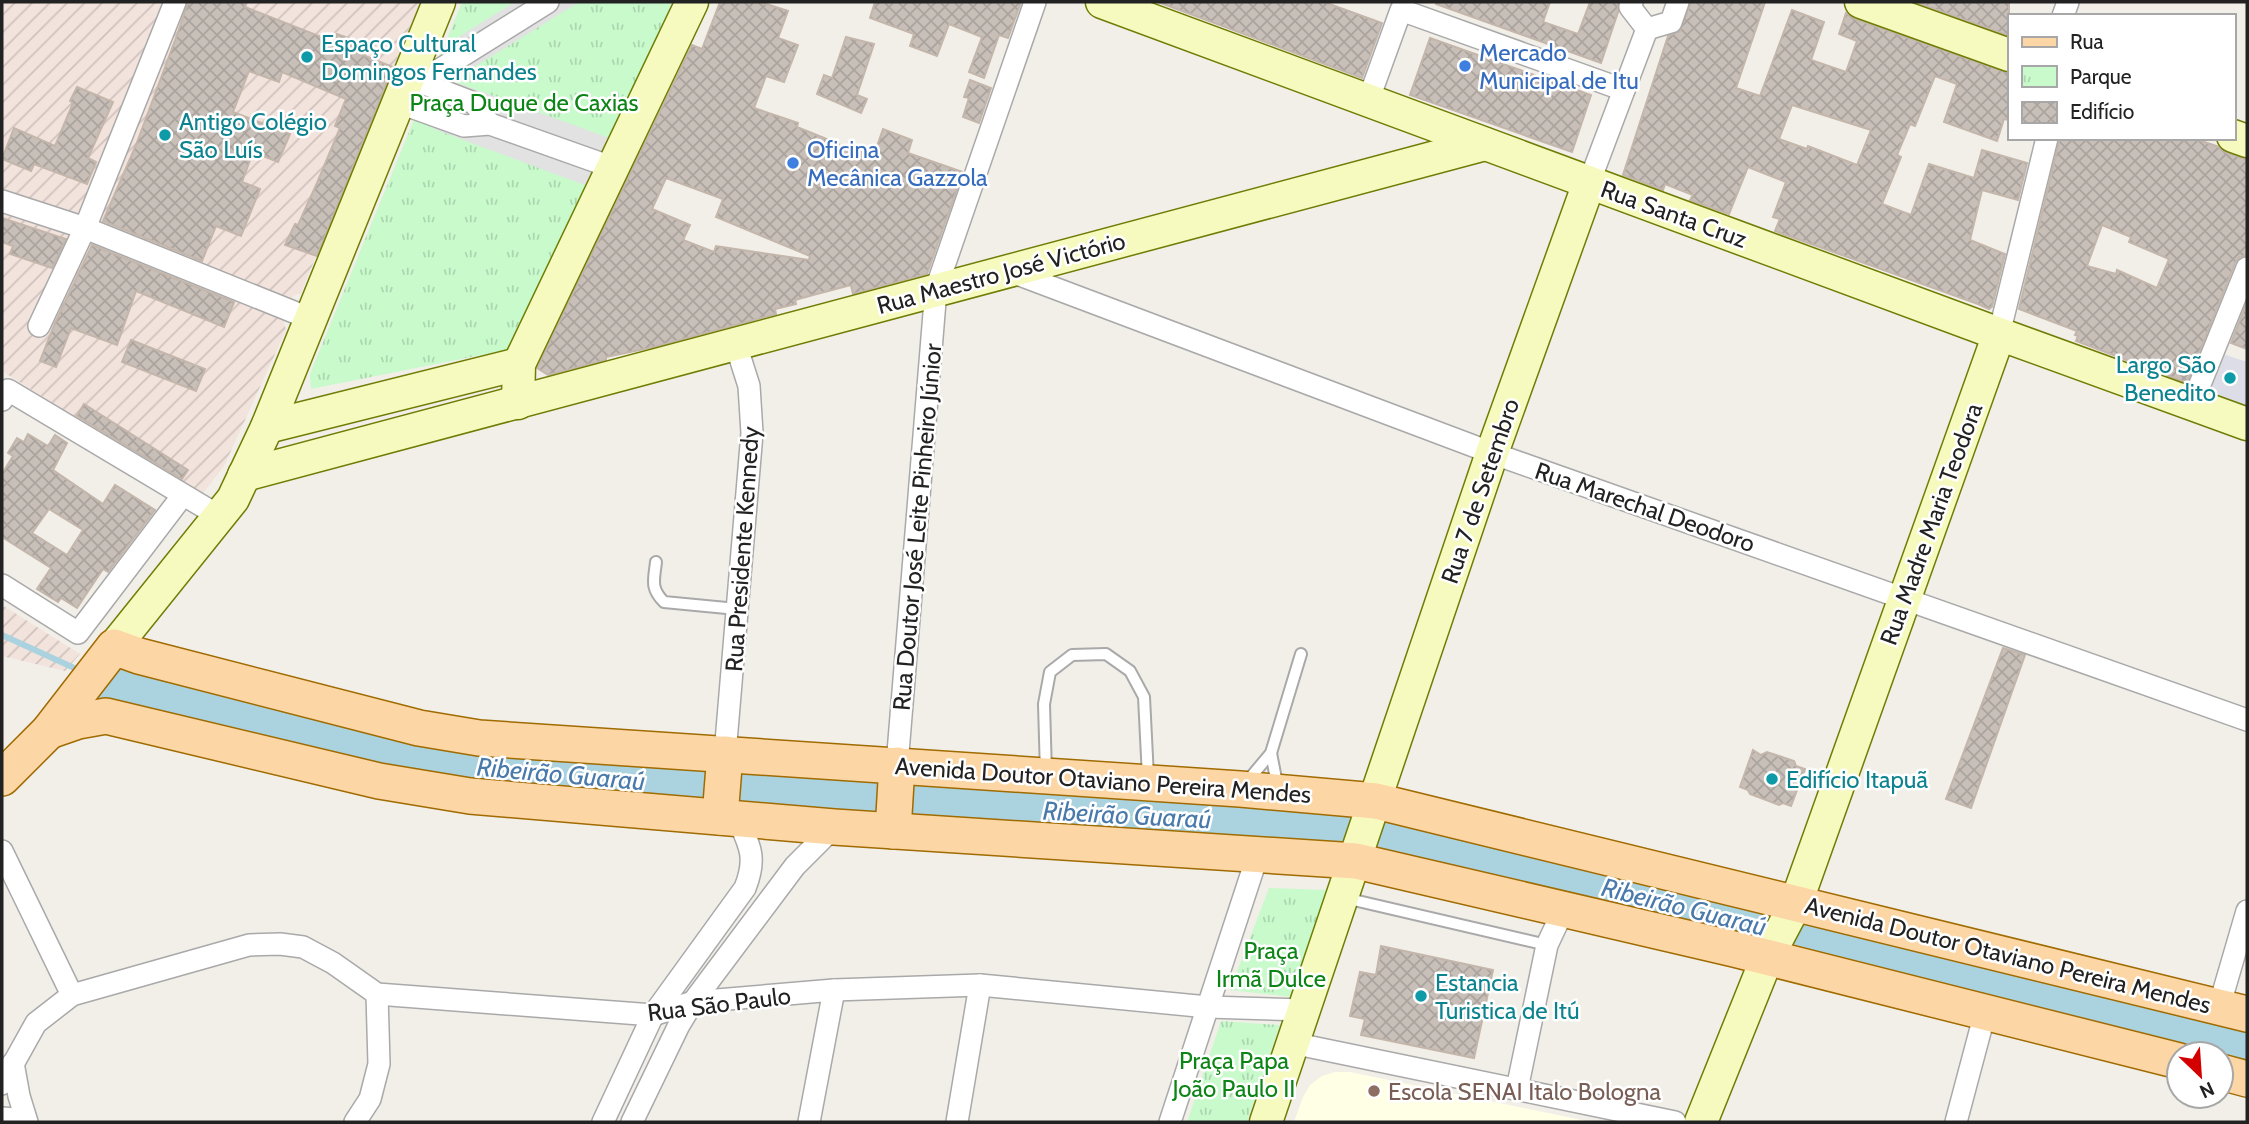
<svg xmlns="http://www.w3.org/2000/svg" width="2249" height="1124" font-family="Cabin,sans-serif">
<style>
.education{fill:#ffffe5}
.military{fill:url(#military-furrows)}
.park{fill:url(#park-tufts)}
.parking{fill:#e2e2e2}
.plaza{fill:#dddde8}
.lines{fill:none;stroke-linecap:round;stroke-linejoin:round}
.stream{stroke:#aad3df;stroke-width:6}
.river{stroke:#aad3df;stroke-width:35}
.building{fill:url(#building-cross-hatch);stroke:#c4b6ab;stroke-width:2;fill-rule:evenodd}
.lane-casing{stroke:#a9a9a9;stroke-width:14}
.street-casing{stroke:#a9a9a9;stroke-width:24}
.secondary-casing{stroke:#707d05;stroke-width:35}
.primary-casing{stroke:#a06b00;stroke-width:38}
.lane{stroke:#fff;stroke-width:10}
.street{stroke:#fff;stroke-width:21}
.secondary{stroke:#f7fabf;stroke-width:32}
.primary{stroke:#fcd6a4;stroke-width:35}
.culture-dot{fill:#0f9aa8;stroke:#fff;stroke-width:2.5}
.shop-dot{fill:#3f7fe0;stroke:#fff;stroke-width:2.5}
.education-dot{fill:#8d6e63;stroke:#fff;stroke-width:2.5}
.labels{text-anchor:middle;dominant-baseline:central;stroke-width:5;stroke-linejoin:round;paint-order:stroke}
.culture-label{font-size:24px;fill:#0d838f;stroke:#fff;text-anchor:start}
.shop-label{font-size:24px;fill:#366cbe;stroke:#fff;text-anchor:start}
.park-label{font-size:24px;fill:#0c8416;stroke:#fff}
.street-label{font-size:24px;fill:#222;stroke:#fff}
.education-label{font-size:24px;fill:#785e54;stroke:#fff;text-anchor:start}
.water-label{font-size:26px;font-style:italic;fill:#4a7aab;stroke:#fff}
</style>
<defs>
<pattern id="military-furrows" width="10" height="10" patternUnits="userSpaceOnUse" patternTransform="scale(1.75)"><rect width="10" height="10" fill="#f3e3dd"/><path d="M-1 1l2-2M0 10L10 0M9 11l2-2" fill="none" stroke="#d0c2bd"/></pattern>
<pattern id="park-tufts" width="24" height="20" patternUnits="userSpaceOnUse" patternTransform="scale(1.75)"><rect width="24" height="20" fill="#c8facc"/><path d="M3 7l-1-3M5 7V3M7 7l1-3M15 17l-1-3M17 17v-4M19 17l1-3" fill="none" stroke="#acd6af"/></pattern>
<pattern id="building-cross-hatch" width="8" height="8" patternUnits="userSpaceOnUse" patternTransform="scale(1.75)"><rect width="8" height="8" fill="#c7bfb8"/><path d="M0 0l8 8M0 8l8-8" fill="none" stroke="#aba49e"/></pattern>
</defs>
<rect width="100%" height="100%" fill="#f2efe9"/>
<polygon class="education" points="1335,1072 1350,1072 1591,1122 1294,1122 1303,1097 1310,1085 1322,1076"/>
<g class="military">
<polygon points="2,2 420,2 301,293 293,296 284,323 286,330 224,466 201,496 2,371"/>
<polygon points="2,605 80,654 65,671 2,656"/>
</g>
<g class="park">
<polygon points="462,2 672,2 612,139 511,349 311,389 310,374"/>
<polygon points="1269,888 1327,890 1291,997 1230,990"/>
<polygon points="1221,1021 1280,1025 1247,1122 1187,1122"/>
</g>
<g class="parking">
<polygon points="515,2 579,2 461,75 444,46"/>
<polygon points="452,81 612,139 590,187 434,129"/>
</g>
<polygon class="plaza" points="2223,354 2247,362 2247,409 2206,394"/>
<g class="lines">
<polyline class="stream" points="2,635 83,672"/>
<polyline class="river" points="105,683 408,757 456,766 907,803 1331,826 1433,844 2247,1047"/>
</g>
<g class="building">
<polygon points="188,2 247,2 245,7 334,42 337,34 354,40 350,50 393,67 317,256 285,245 295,224 298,225 317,183 340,128 335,126 346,99 282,72 279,82 249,71 233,112 290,134 278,162 253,152 242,182 260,189 241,236 216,226 202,261 103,221 136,145 177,35"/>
<path d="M720 2H760L788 11 778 38 798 45 784 82 766 76 754 108 798 123 797 127 839 144 838 146 874 155 883 129 912 140 908 153 963 172 927 274 853 294 851 285 813 295 795 300 796 304 775 309 776 314 654 347 606 357V360L548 375 537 368 692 45 702 49ZM666 178 723 199 716 217 810 256 809 260 716 246 714 252 683 240 690 225 652 209Z"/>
<polygon points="875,2 1021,2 1008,38 999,35 984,78 969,72 982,37 949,24 937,56 910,46 914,34 870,18"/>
<polygon points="1158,2 1324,2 1382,23 1362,78"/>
<polygon points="1436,2 1550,2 1543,22 1578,34 1590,2 1618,2 1618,12 1601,63 1436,4"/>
<path d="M1691 2H1765L1736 88 1760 96 1792 10 1824 22 1811 60 1846 72 1857 41 1839 34 1846 13 1855 19 2009 73V120L2004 119 1997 141 1944 122 1957 84 1935 76 1915 126 1910 124 1897 155 1901 157 1882 204 1911 215 1929 164 1974 178 1982 150 2027 163 2018 200 1982 190 1970 240 2005 254 1992 307 1989 309 1978 304 1775 231 1780 219 1773 217 1786 182 1748 167 1729 214 1690 200 1693 195 1665 184 1663 190 1623 175 1668 36 1680 31ZM1792 105 1871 130 1857 165 1808 146 1807 149 1779 139Z"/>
<polygon points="1915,2 2009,2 2009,36"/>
<polygon points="846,37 874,44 857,95 867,99 861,113 817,94 824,75 832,78"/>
<polygon points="1430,38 1591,95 1572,152 1410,95"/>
<polygon points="970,80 991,88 979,123 963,117 969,98 964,97"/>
<polygon points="77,87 113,102 88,158 96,162 87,184 34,164 31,171 2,159 14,128 55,146 73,103 70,101"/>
<path d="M2060 138H2193L2219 147 2227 153 2247 159V255L2240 257 2235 263 2187 383 2076 341 2078 336 2075 335 2077 331 2019 309ZM2102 225 2131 237 2129 242 2169 259 2157 288 2117 270 2116 274 2087 266Z"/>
<polygon points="2,218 66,239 52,268 10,254 13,246 2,242"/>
<polygon points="92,245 234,302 224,327 136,291 117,345 71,328 56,367 40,361 55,323"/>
<polygon points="2247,302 2247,349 2231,343"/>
<polygon points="131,340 205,369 196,391 122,362"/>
<polygon points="84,404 188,470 182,479 77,416"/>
<path d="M28 434 48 446 55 435 67 443 53 470 103 504 115 485 155 510 108 572 103 569 77 608 61 598 58 602 37 589 51 568 2 537V474L13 456 8 453 17 438 24 442ZM49 509 83 530 67 555 32 533Z"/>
<polygon points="2003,648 2025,655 1971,808 1946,799"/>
<polygon points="1753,750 1761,755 1767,752 1794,761 1796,766 1805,769 1791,806 1783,803 1779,805 1750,794 1748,790 1740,787"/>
<polygon points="1381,946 1493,970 1474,1058 1361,1035 1365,1019 1350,1016 1360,972 1376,975"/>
</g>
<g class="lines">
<g class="lane-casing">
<g id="lane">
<path d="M656 562C654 580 650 588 664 602L737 609"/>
<polyline points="1271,753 1278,789"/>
<polyline points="1046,773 1044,704 1050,672 1072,655 1106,654 1130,671 1144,697 1148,777"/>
<polyline points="1245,784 1271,753 1301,654"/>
<polyline points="1345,898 1547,945"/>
</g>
</g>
<g class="street-casing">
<g id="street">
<polyline points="2063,16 2068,2"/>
<polyline points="1647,29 1671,22 1678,2"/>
<polyline points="412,79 474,103 490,124"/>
<polyline points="420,82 548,2"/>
<polyline points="1368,101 1401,10 1624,90"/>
<polyline points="400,103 464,126 490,124 614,168"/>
<polyline points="1589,183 1647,29 1630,7 1632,2"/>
<polyline points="2,201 85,228 311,319"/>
<polyline points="1009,271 1492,453 2247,720"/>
<polyline points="39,326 85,228 175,2"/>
<polyline points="1999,334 2047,138"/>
<polyline points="2,400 8,390 219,516"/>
<polyline points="2192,404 2247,268"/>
<polyline points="2,585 78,633 183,495"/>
<polyline points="725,754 752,433 749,386 736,345"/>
<polyline points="897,765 936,289 1035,2"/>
<polyline points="2,851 72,995"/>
<polyline points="2219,1007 2247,911"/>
<polyline points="1292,1043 1675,1122"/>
<polyline points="13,1063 19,1096 27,1122"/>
<polyline points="2,1084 36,1023 72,995 249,945 280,944 303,947 333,963 377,994 653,1015 693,1002 834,990 980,985 1208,1007 1303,1010"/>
<polyline points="1517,1089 1547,945 1564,909"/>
<polyline points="2,1118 15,1119 20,1122"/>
<polyline points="355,1122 370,1099 379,1064 377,994"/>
<path d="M603 1122 653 1015 745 888C757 858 750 846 738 819"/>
<polyline points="632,1122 679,1025 693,1002 795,866 834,827"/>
<polyline points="809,1122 834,990"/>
<polyline points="957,1122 980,985"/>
<polyline points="1170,1122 1258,854"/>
<polyline points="1956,1122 1985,1013"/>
</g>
</g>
<g class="secondary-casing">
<g id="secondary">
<polyline points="1102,2 1999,334 2247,424"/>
<polyline points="1861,2 2009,55"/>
<polyline points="2233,136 2247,141"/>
<polyline points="518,403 519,364 692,2"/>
<polyline points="267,427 519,364"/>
<polyline points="244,475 1485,144"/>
<polyline points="114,647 233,499 267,427 439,2"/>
<polyline points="1266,1122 1492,453 1589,183"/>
<polyline points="1701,1122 1767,958 1796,903 1999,334"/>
</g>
</g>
<g class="primary-casing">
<g id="primary">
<polyline points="49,731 78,721 106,716 379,781 470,796 834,827 1356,861 1734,949 2179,1061"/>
<polyline points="2,778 49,731 114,647 139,656 419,728 479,738 1240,789 1376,801 2247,1014"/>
<polyline points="720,817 725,754"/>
<polyline points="893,831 897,765"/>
<polyline points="2221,1072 2247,1079"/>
</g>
</g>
<use href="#lane" class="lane"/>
<use href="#street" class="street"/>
<use href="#secondary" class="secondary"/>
<use href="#primary" class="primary"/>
</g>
<g class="culture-dot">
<circle cx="307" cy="57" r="7"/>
<circle cx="165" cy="135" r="7"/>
<circle cx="2230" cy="378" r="7"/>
<circle cx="1772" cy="779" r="7"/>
<circle cx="1421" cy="996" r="7"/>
</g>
<g class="shop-dot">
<circle cx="1465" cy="66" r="7"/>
<circle cx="793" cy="163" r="7"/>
</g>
<circle class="education-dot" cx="1374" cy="1091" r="7"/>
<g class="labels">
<g class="culture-label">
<text x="321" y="43">Espaço Cultural<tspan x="321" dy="28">Domingos Fernandes</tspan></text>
<text x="179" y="121">Antigo Colégio<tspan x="179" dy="28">São Luís</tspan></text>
<text x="2216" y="364" text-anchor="end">Largo São<tspan x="2216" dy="28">Benedito</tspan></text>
<text x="1786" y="779">Edifício Itapuã</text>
<text x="1435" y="982">Estancia<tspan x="1435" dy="28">Turistica de Itú</tspan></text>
</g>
<g class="shop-label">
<text x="1479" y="52">Mercado<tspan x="1479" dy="28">Municipal de Itu</tspan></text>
<text x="807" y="149">Oficina<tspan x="807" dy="28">Mecânica Gazzola</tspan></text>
</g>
<g class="park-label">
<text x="524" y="102">Praça Duque de Caxias</text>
<text x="1271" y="950">Praça<tspan x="1271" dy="28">Irmã Dulce</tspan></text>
<text x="1234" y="1060">Praça Papa<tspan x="1234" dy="28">João Paulo II</tspan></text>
</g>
<g class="street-label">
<text transform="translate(1674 214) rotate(20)">Rua Santa Cruz</text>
<text transform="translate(1001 273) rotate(-15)">Rua Maestro José Victório</text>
<text transform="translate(1480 491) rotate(-71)">Rua 7 de Setembro</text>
<text transform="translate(1645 507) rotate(19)">Rua Marechal Deodoro</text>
<text transform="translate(1931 524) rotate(-70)">Rua Madre Maria Teodora</text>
<text transform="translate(917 527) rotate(-85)">Rua Doutor José Leite Pinheiro Júnior</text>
<text transform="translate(742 549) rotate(-86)">Rua Presidente Kennedy</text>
<text transform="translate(1103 780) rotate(4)">Avenida Doutor Otaviano Pereira Mendes</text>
<text transform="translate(2008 955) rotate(14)">Avenida Doutor Otaviano Pereira Mendes</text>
<text transform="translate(719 1004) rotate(-7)">Rua São Paulo</text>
</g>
<g class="education-label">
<text x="1388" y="1091">Escola SENAI Italo Bologna</text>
</g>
<g class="water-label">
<text transform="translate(561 774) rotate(5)">Ribeirão Guaraú</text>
<text transform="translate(1127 815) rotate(3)">Ribeirão Guaraú</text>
<text transform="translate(1684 907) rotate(14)">Ribeirão Guaraú</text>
</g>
</g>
<rect width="2249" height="1124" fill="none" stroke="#222222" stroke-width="7"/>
<rect x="2008" y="14" width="228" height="126" fill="#ffffff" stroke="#a7a7a7" stroke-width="2"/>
<rect x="2022" y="37" width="35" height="10" fill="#fcd6a4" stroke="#a7a7a7" stroke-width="2"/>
<text x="2070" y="49" font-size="21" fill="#222222">Rua</text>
<rect x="2022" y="66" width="35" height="21" fill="url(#park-tufts)" stroke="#a7a7a7" stroke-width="2"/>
<text x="2070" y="84" font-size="21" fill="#222222">Parque</text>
<rect x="2022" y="102" width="35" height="21" fill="url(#building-cross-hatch)" stroke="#a7a7a7" stroke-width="2"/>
<text x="2070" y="119" font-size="21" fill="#222222">Edifício</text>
<g transform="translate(2200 1075) rotate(155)"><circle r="33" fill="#ffffff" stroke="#a7a7a7" stroke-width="2"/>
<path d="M0-5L12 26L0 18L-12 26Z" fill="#d40000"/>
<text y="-10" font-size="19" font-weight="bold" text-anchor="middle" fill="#222222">N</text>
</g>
</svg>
